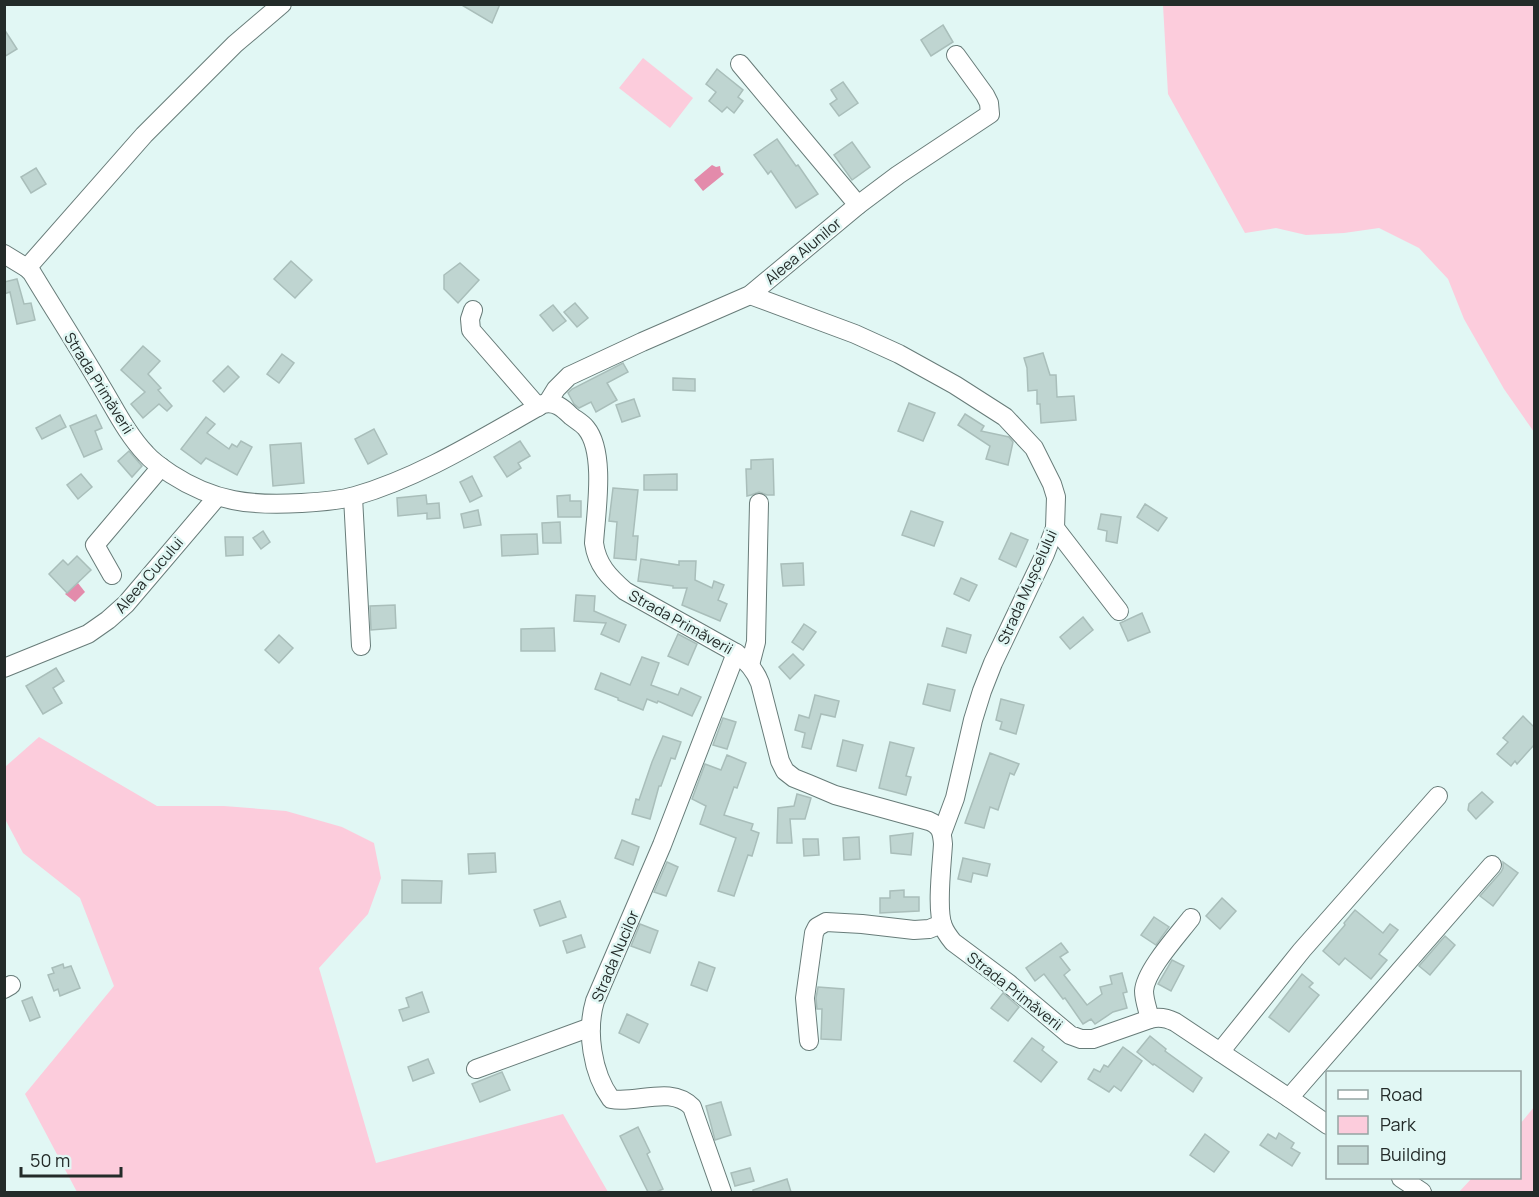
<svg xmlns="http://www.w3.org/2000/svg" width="1539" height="1197" font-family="Manrope,sans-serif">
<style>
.green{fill:#fcccdc}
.water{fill:#e38bab}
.building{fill:#bfd5d1;stroke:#a9beba;stroke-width:1.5}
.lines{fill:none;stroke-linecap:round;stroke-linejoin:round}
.minor-casing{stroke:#687c79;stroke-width:20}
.minor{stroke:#fff;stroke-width:18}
.labels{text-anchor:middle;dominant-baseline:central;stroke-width:5;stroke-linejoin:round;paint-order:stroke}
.street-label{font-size:15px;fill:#232b29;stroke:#e1f7f4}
</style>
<rect width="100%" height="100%" fill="#e1f7f4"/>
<g class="green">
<polygon points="1163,5 1534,5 1534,432 1504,389 1464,319 1448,279 1419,248 1379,228 1344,233 1306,235 1276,228 1245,233 1168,94"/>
<polygon points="643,58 693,98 670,128 619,88"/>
<polygon points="39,737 157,806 224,806 286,811 342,827 374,843 381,878 368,914 319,968 376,1163 563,1114 608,1192 77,1192 25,1094 114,986 80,898 23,853 5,819 5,767"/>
<polygon points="1534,1107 1534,1192 1459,1192 1472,1178 1520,1178 1520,1124"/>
</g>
<g class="water">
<polygon points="712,165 716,167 720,166 721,172 724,174 703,191 694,180"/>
<polygon points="78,583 85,592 75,602 65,594"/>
</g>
<g class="building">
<polygon points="460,4 500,4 492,23"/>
<polygon points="943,25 953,42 931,56 921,40"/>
<polygon points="4,29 17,49 4,57"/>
<polygon points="717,69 743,90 738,97 743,101 734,113 727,107 722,112 709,101 716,92 706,84"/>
<polygon points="843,82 858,103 839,116 830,104 837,99 831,90"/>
<polygon points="777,139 796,166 798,165 818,194 796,208 771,171 768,174 754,155"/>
<polygon points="852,142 870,167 852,180 834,155"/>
<polygon points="36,168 46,184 31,193 21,177"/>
<polygon points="291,261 312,280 295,298 274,279"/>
<polygon points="460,263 479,280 458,303 444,289 444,275"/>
<polygon points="17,279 24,304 31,303 35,320 17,324 10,292 4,294 4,282"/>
<polygon points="575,303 588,318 577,327 564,312"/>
<polygon points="553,305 566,321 553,331 540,315"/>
<polygon points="143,346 160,361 148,374 161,388 158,390 172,406 167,411 159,404 143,418 131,404 145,392 121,370"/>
<polygon points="1043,353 1050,375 1056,375 1057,397 1074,396 1076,420 1041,423 1040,404 1037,404 1037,390 1028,391 1027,368 1024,358"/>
<polygon points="282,354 294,363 279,383 267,374"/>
<polygon points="623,363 628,372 607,383 617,400 596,412 591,402 579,408 574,404 568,393 572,389"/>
<polygon points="228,366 239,377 224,392 213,381"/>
<polygon points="673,378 695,379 695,391 673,390"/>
<polygon points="634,399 640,416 622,422 616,405"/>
<polygon points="909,403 935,413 923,441 898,431"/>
<polygon points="965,414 984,426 981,431 1009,437 1013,442 1008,465 986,459 990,446 958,425"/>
<polygon points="60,415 66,427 42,439 36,428"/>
<polygon points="96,415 102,428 95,431 102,449 84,457 70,426"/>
<polygon points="206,417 215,424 207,433 229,449 232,444 237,447 241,441 252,447 237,475 206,458 201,464 181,449"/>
<polygon points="374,429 387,454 368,464 355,439"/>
<polygon points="520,441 530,456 518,463 521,468 507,477 494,457"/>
<polygon points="301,443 304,483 273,486 270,445"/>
<polygon points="129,451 142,466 132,477 118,461"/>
<polygon points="773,459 774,495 767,495 759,492 751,495 747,496 746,469 751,469 751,460"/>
<polygon points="81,474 92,487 78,499 67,485"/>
<polygon points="677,474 677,490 644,490 644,475"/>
<polygon points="472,476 482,496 470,502 460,482"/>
<polygon points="613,488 638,490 633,536 638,536 636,560 614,558 617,522 609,521"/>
<polygon points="426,495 427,504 439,503 440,518 427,519 427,513 398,516 397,498"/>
<polygon points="570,495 570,501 581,501 581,517 558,517 557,496"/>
<polygon points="1145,504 1167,518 1158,531 1137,517"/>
<polygon points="478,510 481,525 464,528 461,514"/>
<polygon points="911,511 943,522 934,546 902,535"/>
<polygon points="1101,514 1121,517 1117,543 1106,541 1107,531 1098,529"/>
<polygon points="560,522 561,543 543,543 542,523"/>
<polygon points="263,531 270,542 261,549 253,538"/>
<polygon points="1011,533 1028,540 1016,567 999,559"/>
<polygon points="537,534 538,554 502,556 501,535"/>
<polygon points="225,537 243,537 243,555 226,556"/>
<polygon points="77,556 91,570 67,593 49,574 63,560 68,565"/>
<polygon points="641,559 679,565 679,561 696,561 695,580 712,588 714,581 724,585 718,600 727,604 720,621 682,605 687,588 673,588 673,586 638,581"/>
<polygon points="803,563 804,585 783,586 781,564"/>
<polygon points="961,578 977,585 969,601 954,594"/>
<polygon points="576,595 595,596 594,611 626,625 619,642 601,634 606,623 574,621"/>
<polygon points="395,605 396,628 371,630 370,606"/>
<polygon points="1142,613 1150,632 1128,641 1120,623"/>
<polygon points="1083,617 1093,630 1070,649 1060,637"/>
<polygon points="804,624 816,632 803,650 792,642"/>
<polygon points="554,628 555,651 521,651 521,629"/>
<polygon points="947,628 971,635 966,653 942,646"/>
<polygon points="678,634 697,644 688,665 668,656"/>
<polygon points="279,635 293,648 279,663 265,650"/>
<polygon points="793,654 804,665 790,679 779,667"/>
<polygon points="642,657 659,663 651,685 678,695 681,688 701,697 692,716 658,701 657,703 647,699 643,710 618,700 618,698 595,689 601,673 630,685"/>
<polygon points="56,668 64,681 53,688 62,703 43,714 26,686"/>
<polygon points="928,684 955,690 950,711 923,704"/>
<polygon points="815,695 839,701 835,717 821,714 811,749 802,747 805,733 795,730 799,715 809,718"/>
<polygon points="1001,699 1024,705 1016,734 1000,729 1002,722 996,720"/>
<polygon points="1523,716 1534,727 1534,745 1517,764 1515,761 1511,766 1497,754 1508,742 1503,738"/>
<polygon points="723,718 736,722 727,749 713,745"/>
<polygon points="663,736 681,742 675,759 671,758 661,786 659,786 650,819 632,814 636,799 639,800 652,762"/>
<polygon points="843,740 863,745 856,771 837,766"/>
<polygon points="890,742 914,748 906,776 911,777 906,795 879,788"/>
<polygon points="990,753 1019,764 1014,775 1010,773 998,810 990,807 984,828 965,823"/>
<polygon points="727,755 746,763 737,788 734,787 724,815 753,824 751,830 759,833 752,856 748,855 734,896 718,891 736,838 700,824 706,806 692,799 705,764 721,770"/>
<polygon points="1482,792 1493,802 1476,819 1468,810 1469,804"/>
<polygon points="797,794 811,798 805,819 790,819 792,843 777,843 778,808 794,806"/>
<polygon points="913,833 911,855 891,853 890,836"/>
<polygon points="859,837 860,859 844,860 843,838"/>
<polygon points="803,839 818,839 819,855 804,856"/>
<polygon points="622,840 639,847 633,865 615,858"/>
<polygon points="495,853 496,872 469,874 468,854"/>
<polygon points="963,858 990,864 987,876 973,873 971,882 958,879"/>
<polygon points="667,862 678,867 666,896 654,892"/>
<polygon points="1503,862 1518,873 1493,906 1480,896 1501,872 1503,868"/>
<polygon points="402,880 442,881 441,903 402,903"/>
<polygon points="904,890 904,897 919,897 919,911 880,913 880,898 890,898 890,891"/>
<polygon points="1222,898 1236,911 1220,929 1206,916"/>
<polygon points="560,901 566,917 540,926 534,910"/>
<polygon points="1355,910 1383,933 1390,924 1398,930 1379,954 1387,960 1371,979 1345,958 1339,965 1323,951 1345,925 1344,923"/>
<polygon points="1154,917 1169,927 1156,945 1141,935"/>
<polygon points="640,924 658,931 650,953 631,946"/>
<polygon points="581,935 585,947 567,953 563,941"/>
<polygon points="1445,936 1455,945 1430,975 1419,966"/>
<polygon points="1061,943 1068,952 1060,957 1070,970 1064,975 1087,1005 1102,994 1100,987 1112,984 1110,976 1122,973 1127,992 1123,993 1127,1008 1113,1012 1095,1024 1091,1019 1083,1024 1065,998 1063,999 1044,974 1035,981 1026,968"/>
<polygon points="1172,960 1184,966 1171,991 1158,984"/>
<polygon points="699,962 715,968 707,991 691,985"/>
<polygon points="63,964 64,968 71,966 80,988 60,996 58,989 54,991 48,975 54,973 52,968"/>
<polygon points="1302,974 1313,983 1309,987 1319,995 1289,1032 1269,1017"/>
<polygon points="818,987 844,989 841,1040 821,1039 822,1009 817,1009 816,998"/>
<polygon points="422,992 429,1012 403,1021 399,1010 409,1007 406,998"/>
<polygon points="1003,993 1019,1007 1008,1021 991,1008"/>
<polygon points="32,997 40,1017 30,1021 22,1001"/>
<polygon points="627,1014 648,1024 639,1043 619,1033"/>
<polygon points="1150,1036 1166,1049 1165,1051 1202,1078 1193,1092 1154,1064 1153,1065 1137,1052"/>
<polygon points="1032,1038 1044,1047 1042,1050 1057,1062 1041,1082 1014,1061"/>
<polygon points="1123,1047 1142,1061 1121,1091 1114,1086 1109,1092 1088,1079 1094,1069 1100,1072 1104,1065 1108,1067"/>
<polygon points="428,1059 434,1073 413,1081 408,1067"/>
<polygon points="502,1072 510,1090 480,1102 472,1084"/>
<polygon points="721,1102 731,1135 715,1140 706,1106"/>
<polygon points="638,1127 650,1152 647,1154 663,1189 656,1192 648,1192 620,1136"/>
<polygon points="1279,1133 1294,1143 1291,1148 1300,1153 1292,1166 1260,1145 1268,1134 1276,1139"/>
<polygon points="1205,1134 1229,1152 1214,1172 1190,1155"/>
<polygon points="750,1168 754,1181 735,1186 731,1173"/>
<polygon points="787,1179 791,1192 753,1192 753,1190"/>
</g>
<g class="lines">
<g class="minor-casing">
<g id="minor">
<polyline points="740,64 858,205"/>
<path d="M4 254 27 268 32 273C55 311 79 348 101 386 115 409 127 434 146 454 153 462 162 468 171 474 214 502 251 506 301 503 319 502 338 501 355 496 421 477 484 437 543 404 555 401 563 408 571 416 576 420 582 423 586 428 606 452 596 512 594 543 597 565 609 577 625 591L736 653C747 661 755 670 760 683L780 761 785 771 794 778 809 784 835 795 929 821C941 826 942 832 943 844 942 863 936 910 943 926 945 932 949 937 953 942L1008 983 1070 1035 1081 1039H1093L1150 1019C1159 1016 1167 1018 1175 1022L1289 1098 1328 1125"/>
<polyline points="27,268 144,135 235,44 282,4"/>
<polyline points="750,295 855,334 899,354 955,385 1005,417 1034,448 1052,484 1056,497 1055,528 1045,554 993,663 982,691 973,720 955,798 942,833"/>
<polyline points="473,310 470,319 471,330 538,407"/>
<polyline points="548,402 556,389 569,376 642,342 750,295 858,205 898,175 990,114 989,103 985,95 956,55"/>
<polyline points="353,497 361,646"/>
<polyline points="1055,528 1119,611"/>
<polyline points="112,575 95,545 161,467"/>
<polyline points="750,665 756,642 759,503"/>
<polyline points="4,668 88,634 108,620 126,604 217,497"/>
<polyline points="4,989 11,985"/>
<path d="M1150 1019C1148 1010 1144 1000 1144 991 1145 971 1178 935 1191 918"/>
<polyline points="809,1041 805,998 814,933 817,927 826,922 862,924 914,930 929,929 942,924"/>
<polyline points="1220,1052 1302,950 1438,796"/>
<polyline points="476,1069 591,1027"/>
<polyline points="1289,1098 1492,865"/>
<polyline points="1401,1178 1422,1192"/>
<path d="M722 1192 692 1107C671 1085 637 1104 611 1099 592 1073 586 1031 595 1001L662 845 736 653"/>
</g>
</g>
<use href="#minor" class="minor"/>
</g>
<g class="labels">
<g class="street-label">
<text transform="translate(803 251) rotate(-40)">Aleea Alunilor</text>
<text transform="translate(99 383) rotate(58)">Strada Primăverii</text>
<text transform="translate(149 575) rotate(-49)">Aleea Cucului</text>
<text transform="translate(1027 587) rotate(-66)">Strada Mușcelului</text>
<text transform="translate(681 622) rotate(29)">Strada Primăverii</text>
<text transform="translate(615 956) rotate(-67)">Strada Nucilor</text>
<text transform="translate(1015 991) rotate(38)">Strada Primăverii</text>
</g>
</g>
<rect width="1539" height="1197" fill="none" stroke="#232b29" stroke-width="12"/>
<rect x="1326" y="1071" width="195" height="108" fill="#e1f7f4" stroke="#95a5a3" stroke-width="1.5"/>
<rect x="1338" y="1090" width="30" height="9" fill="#ffffff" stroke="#95a5a3" stroke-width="1.5"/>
<text x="1380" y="1101" font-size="18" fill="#232b29">Road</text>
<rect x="1338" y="1116" width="30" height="18" fill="#fcccdc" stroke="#95a5a3" stroke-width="1.5"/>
<text x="1380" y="1131" font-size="18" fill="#232b29">Park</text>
<rect x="1338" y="1146" width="30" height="18" fill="#bfd5d1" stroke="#95a5a3" stroke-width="1.5"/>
<text x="1380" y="1161" font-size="18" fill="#232b29">Building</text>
<path d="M21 1167v9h100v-9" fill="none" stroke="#232b29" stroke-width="3"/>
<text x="30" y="1167" font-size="18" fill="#232b29" stroke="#e1f7f4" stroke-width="4.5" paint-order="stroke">50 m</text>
</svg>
